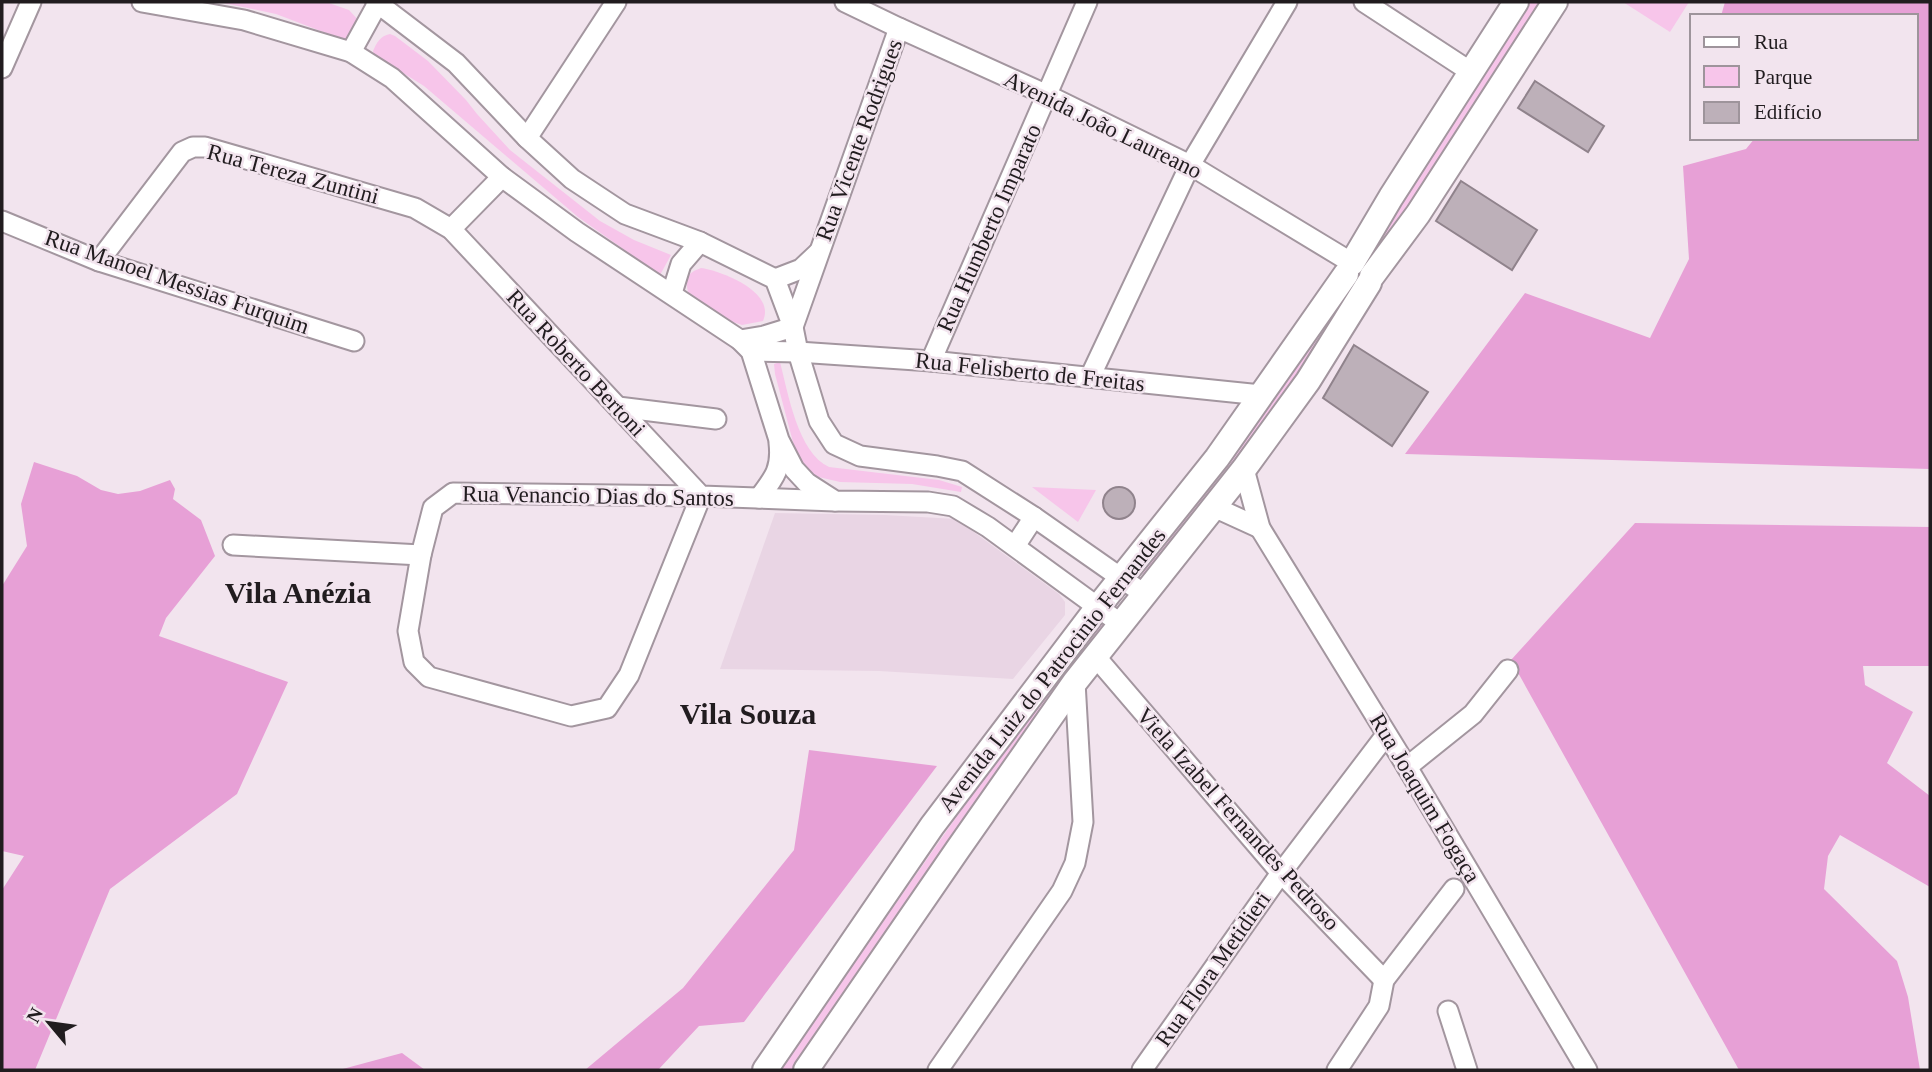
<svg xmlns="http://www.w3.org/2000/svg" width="1932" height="1072" font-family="'Times New Roman',serif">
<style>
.built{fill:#e9d5e4}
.green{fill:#f7c5ea}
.forest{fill:#e7a0d6}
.building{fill:#bdb0b9;stroke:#90838c;stroke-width:2}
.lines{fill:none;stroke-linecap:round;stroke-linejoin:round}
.minor-casing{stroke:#a3969f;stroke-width:23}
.major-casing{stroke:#a3969f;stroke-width:28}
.minor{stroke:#fff;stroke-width:19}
.major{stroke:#fff;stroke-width:24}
.labels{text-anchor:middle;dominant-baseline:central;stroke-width:5;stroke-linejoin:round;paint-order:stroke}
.street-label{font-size:23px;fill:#211c1f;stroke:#f2e4ee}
.district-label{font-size:30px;font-weight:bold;fill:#211c1f;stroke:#f2e4ee}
</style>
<rect width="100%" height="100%" fill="#f2e4ee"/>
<polygon class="built" points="775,513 885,515 956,519 1059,594 1065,602 1065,615 1013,679 879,671 720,669"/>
<g class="green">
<polygon points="219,2 326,2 349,10 359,21 347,41 276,14"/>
<polygon points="1530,2 1540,2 1378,256 1372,256 1370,252"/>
<polygon points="1623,2 1689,2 1670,32"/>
<path d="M390 34 395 36 428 61 466 100 477 114 510 150 600 221 634 240 671 255 660 275 578 217 424 86 374 55 373 51C377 42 380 36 390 34Z"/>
<path d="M701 268C722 271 776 292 763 321L742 325 727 320 688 292C685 278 687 273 701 268Z"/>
<polygon points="1350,288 1352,292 1298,381 1145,577 1142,573 1143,569"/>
<path d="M780 362C788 393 798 453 829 467L939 480 962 487 961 492 912 484 840 482 810 475 798 461 775 374 774 364Z"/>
<polygon points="1032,487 1096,490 1078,522"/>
<polygon points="1103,616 1114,625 798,1070 779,1070 962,809"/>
</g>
<g class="forest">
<polygon points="1725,2 1930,2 1930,469 1405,454 1525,293 1650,338 1689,259 1683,166 1746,149 1755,138 1916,138 1916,16 1721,16"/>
<polygon points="34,462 77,476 101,490 118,494 140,491 170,480 175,489 173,499 201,520 215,556 166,618 159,636 288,682 237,794 110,889 35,1070 2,1070 2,890 24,856 2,851 2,642 3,639 2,638 2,586 27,546 21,504"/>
<polygon points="1635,523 1930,527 1930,666 1863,666 1865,685 1913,712 1887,763 1930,796 1930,887 1840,835 1828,856 1824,889 1897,961 1908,997 1920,1070 1739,1070 1511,660"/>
<polygon points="809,750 937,766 744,1022 699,1026 658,1070 585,1070 683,988 794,850"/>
<polygon points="402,1053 425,1070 339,1070"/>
</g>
<g class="building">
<polygon points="1535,81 1604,126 1588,152 1518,108"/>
<polygon points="1461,181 1537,230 1512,270 1436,221"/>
<polygon points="1354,345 1428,392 1392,446 1323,398"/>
<circle cx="1119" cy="503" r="16"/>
</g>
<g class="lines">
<g class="minor-casing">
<g id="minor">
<polyline points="142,2 244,20 351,52 392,78 502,177 577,232 740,340 751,351 779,440 794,469 807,483 835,501 928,502 953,506 988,527 1121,624"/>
<polyline points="376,2 456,63 527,138 572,179 625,214 700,242 775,279 793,327 798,352 819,421 834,444 860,456 937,466 962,471 1034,517 1144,594"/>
<polyline points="845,2 899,28 1047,95 1190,165 1352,263"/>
<polyline points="1364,2 1471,72"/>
<polyline points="351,52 378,3"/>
<polyline points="2,68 31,2"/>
<polyline points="527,138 616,2"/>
<polyline points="2,221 99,261 354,341"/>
<polyline points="451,229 502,177"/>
<polyline points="99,261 182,152 193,147 205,147 415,208 451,229 701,496 629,675 607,708 571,716 429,677 414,662 408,631 421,555 433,508 453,493 701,496 835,501"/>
<polyline points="775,279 801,269 818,253"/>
<polyline points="672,293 681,264 700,242"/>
<polyline points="740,340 764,336 793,327 899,28"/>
<polyline points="751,351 798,352 931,361 1261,395"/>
<polyline points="931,361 1087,2"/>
<polyline points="1090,377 1190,165 1287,2"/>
<polyline points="618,407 716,419"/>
<polyline points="1244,469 1260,528 1407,767 1587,1070"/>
<path d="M759 498C774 478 782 469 779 443"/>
<polyline points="1214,507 1260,528"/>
<polyline points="233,545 421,555"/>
<polyline points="1015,546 1034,517"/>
<polyline points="1095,656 1281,873 1384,980"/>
<polyline points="1407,767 1473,714 1508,670"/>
<polyline points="1448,1011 1467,1070"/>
<polyline points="938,1070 1062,891 1075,863 1083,822 1075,682"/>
<polyline points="1142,1070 1281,873 1386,735"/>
<polyline points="1337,1070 1379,1006 1384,980 1454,889"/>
</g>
</g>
<g class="major-casing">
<g id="major">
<polyline points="1352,263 1391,197 1516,2"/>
<polyline points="1372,276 1418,214 1555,2"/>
<polyline points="765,1070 932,826 1098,607 1217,458 1346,274"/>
<polyline points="806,1070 958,849 1075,682 1244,469 1308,381 1369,283"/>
</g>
</g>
<use href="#minor" class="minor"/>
<use href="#major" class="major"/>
</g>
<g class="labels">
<g class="street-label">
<text transform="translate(1103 125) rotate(26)">Avenida João Laureano</text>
<text transform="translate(859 140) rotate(-70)">Rua Vicente Rodrigues</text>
<text transform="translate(293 174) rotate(15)">Rua Tereza Zuntini</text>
<text transform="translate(989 228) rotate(-66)">Rua Humberto Imparato</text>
<text transform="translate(177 282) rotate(19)">Rua Manoel Messias Furquim</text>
<text transform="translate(576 363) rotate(47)">Rua Roberto Bertoni</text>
<text transform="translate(1030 372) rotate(6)">Rua Felisberto de Freitas</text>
<text transform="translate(598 496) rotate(1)">Rua Venancio Dias do Santos</text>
<text transform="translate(1052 670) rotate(-52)">Avenida Luiz do Patrocinio Fernandes</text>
<text transform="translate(1425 798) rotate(59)">Rua Joaquim Fogaça</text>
<text transform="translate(1238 819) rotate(48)">Viela Izabel Fernandes Pedroso</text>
<text transform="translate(1213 969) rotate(-55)">Rua Flora Metidieri</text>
</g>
<g class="district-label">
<text x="298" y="592">Vila Anézia</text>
<text x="748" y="713">Vila Souza</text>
</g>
</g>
<rect width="1932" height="1072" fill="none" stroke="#211c1f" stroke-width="7"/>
<rect x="1690" y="14" width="228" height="126" fill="#f2e4ee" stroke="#9e949b" stroke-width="2"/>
<rect x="1704" y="37" width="35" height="10" fill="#ffffff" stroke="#9e949b" stroke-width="2"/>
<text x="1754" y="49" font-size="21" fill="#211c1f">Rua</text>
<rect x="1704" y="66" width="35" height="21" fill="#f7c5ea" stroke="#9e949b" stroke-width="2"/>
<text x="1754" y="84" font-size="21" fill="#211c1f">Parque</text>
<rect x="1704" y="102" width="35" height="21" fill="#bdb0b9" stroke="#9e949b" stroke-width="2"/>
<text x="1754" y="119" font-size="21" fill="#211c1f">Edifício</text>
<g transform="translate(49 1023) rotate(299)" stroke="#f2e4ee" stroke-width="5" paint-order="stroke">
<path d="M0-5L12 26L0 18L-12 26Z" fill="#211c1f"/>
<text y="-10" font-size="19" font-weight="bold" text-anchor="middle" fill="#211c1f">N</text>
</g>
</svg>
